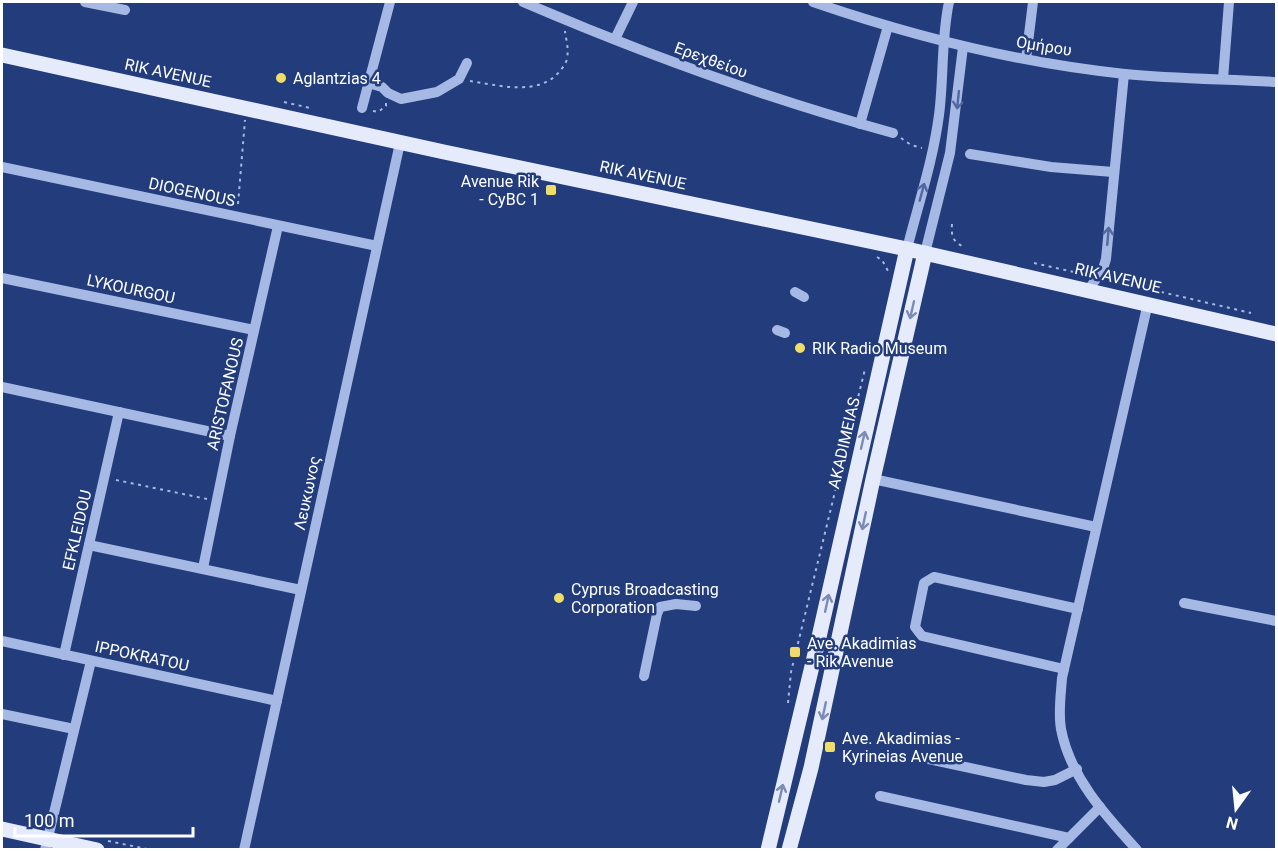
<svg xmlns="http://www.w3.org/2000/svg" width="1278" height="851" font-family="Roboto,sans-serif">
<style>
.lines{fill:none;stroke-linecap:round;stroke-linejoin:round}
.path{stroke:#a6b9e5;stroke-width:2;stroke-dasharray:3 4.5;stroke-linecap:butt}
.minor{stroke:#a6b9e5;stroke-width:10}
.major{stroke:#e6ebfc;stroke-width:15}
.oneway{stroke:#5168a0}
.oneway2{stroke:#7b8bb5}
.poi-dot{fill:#f0dd69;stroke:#233c7b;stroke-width:2}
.labels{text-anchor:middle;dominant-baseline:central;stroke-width:5;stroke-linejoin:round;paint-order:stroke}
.street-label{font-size:16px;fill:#fff;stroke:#233c7b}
.poi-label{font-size:16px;fill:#fff;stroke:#233c7b;text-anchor:start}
</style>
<rect width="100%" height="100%" fill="#233c7b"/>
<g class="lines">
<g class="path">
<path d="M470 81C498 85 539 97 560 71 563 67 566 63 567 59 569 48 566 40 565 31"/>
<polyline points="284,102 310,108"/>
<polyline points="373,111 378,112 386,106 386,103"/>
<polyline points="901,138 911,145 922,148"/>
<polyline points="238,204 245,120"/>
<path d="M952 224C951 236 953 242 964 247"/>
<polyline points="877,257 882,260 888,271"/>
<polyline points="1034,263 1087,275"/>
<polyline points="1110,280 1251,313"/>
<polyline points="116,480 207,499"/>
<polyline points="788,703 791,672 865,369"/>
<polyline points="108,841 152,850"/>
</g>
<g class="minor">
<polyline points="85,2 125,10"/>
<path d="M523 2C644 54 765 98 893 133"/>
<path d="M813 2C915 37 1019 63 1125 74 1176 79 1226 79 1276 82"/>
<polyline points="615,39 633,2"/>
<polyline points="1026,59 1033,2"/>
<polyline points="1223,79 1229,2"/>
<polyline points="368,83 382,87 388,93 401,99 437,92 459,79 467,63"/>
<polyline points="362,108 390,2"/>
<polyline points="860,124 888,26"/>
<polyline points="970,154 1051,167 1113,172"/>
<polyline points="2,167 377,246"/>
<path d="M907 249C918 205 933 161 939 115 944 77 941 39 949 2"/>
<polyline points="925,253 950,153 963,47"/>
<polyline points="2,278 254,330"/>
<polyline points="1089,289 1103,269 1106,259 1124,74"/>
<polyline points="795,292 804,297"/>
<polyline points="777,330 785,333"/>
<polyline points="2,387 230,436"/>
<polyline points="873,479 1096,527"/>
<polyline points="89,545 301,590"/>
<polyline points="203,568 230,436 278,226"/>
<polyline points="1184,603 1276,621"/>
<polyline points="2,641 277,701"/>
<polyline points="64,655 119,412"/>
<polyline points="1064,669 922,636 915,627 924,583 934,577 1078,609"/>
<polyline points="644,676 657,614 660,607 676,604 696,606"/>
<polyline points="2,714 74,729"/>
<polyline points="919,757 1026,780 1044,782 1055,780 1077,769"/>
<polyline points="880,796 1069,838"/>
<polyline points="45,850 91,661"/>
<polyline points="244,850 400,143"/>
<polyline points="1057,850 1100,807"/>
<path d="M1137 850C1105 815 1070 777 1061 729 1058 712 1061 694 1062 678L1148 303"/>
</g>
<g class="major">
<polyline points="2,55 444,152 907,249 1276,334"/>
<polyline points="2,829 97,850"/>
<polyline points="768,850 819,637 907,249"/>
<polyline points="789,850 811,768 873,479 925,253"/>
</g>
</g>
<defs><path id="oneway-shaft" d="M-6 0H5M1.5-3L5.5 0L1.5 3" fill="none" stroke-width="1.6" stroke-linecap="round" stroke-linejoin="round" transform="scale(1.5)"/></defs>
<g class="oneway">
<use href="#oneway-shaft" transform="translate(958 100) rotate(96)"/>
<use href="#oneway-shaft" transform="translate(922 192) rotate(-75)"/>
<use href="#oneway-shaft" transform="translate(1108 236) rotate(-85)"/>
</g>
<g class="oneway2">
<use href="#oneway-shaft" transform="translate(912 310) rotate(103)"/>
<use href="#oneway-shaft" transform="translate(863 440) rotate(-77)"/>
<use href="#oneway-shaft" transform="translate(864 521) rotate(102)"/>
<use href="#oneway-shaft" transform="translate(827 603) rotate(-78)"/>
<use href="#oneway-shaft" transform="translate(824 711) rotate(102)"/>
<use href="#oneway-shaft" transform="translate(781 793) rotate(-77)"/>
</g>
<g class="poi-dot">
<circle cx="281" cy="78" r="6"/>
<rect x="545" y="184" width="12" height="12" rx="3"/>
<circle cx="800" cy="348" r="6"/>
<circle cx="559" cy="598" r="6"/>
<rect x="789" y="646" width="12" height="12" rx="3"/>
<rect x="824" y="741" width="12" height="12" rx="3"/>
</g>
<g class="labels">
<g class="street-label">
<text transform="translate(1044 46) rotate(9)">Ομήρου</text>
<text transform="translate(711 60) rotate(20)">Ερεχθείου</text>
<text transform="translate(168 73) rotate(12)">RIK AVENUE</text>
<text transform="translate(643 175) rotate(12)">RIK AVENUE</text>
<text transform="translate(192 192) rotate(12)">DIOGENOUS</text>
<text transform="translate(1118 278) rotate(13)">RIK AVENUE</text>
<text transform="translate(131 289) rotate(12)">LYKOURGOU</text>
<text transform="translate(225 394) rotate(-77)">ARISTOFANOUS</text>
<text transform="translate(844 443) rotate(-77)">AKADIMEIAS</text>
<text transform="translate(307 493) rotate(-78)">Λευκωνος</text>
<text transform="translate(77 530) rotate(-77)">EFKLEIDOU</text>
<text transform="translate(142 656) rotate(12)">IPPOKRATOU</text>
</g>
<g class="poi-label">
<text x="293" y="78">Aglantzias 4</text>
<text x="539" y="181" text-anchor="end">Avenue Rik<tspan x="539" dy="18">- CyBC 1</tspan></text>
<text x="812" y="348">RIK Radio Museum</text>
<text x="571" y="589">Cyprus Broadcasting<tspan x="571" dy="18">Corporation</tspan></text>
<text x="807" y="643">Ave. Akadimias<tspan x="807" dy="18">- Rik Avenue</tspan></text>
<text x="842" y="738">Ave. Akadimias -<tspan x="842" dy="18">Kyrineias Avenue</tspan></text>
</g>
</g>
<rect width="1278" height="851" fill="none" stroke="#ffffff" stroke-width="6"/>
<g transform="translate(1236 809) rotate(195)" stroke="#233c7b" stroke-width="4.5" paint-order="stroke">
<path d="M0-4.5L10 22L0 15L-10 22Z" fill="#ffffff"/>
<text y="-9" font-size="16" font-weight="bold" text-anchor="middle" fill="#ffffff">N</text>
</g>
<path d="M15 827v9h178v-9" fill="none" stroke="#ffffff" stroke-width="3"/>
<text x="24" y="827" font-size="18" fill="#ffffff" stroke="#233c7b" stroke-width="4.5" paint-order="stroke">100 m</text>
</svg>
